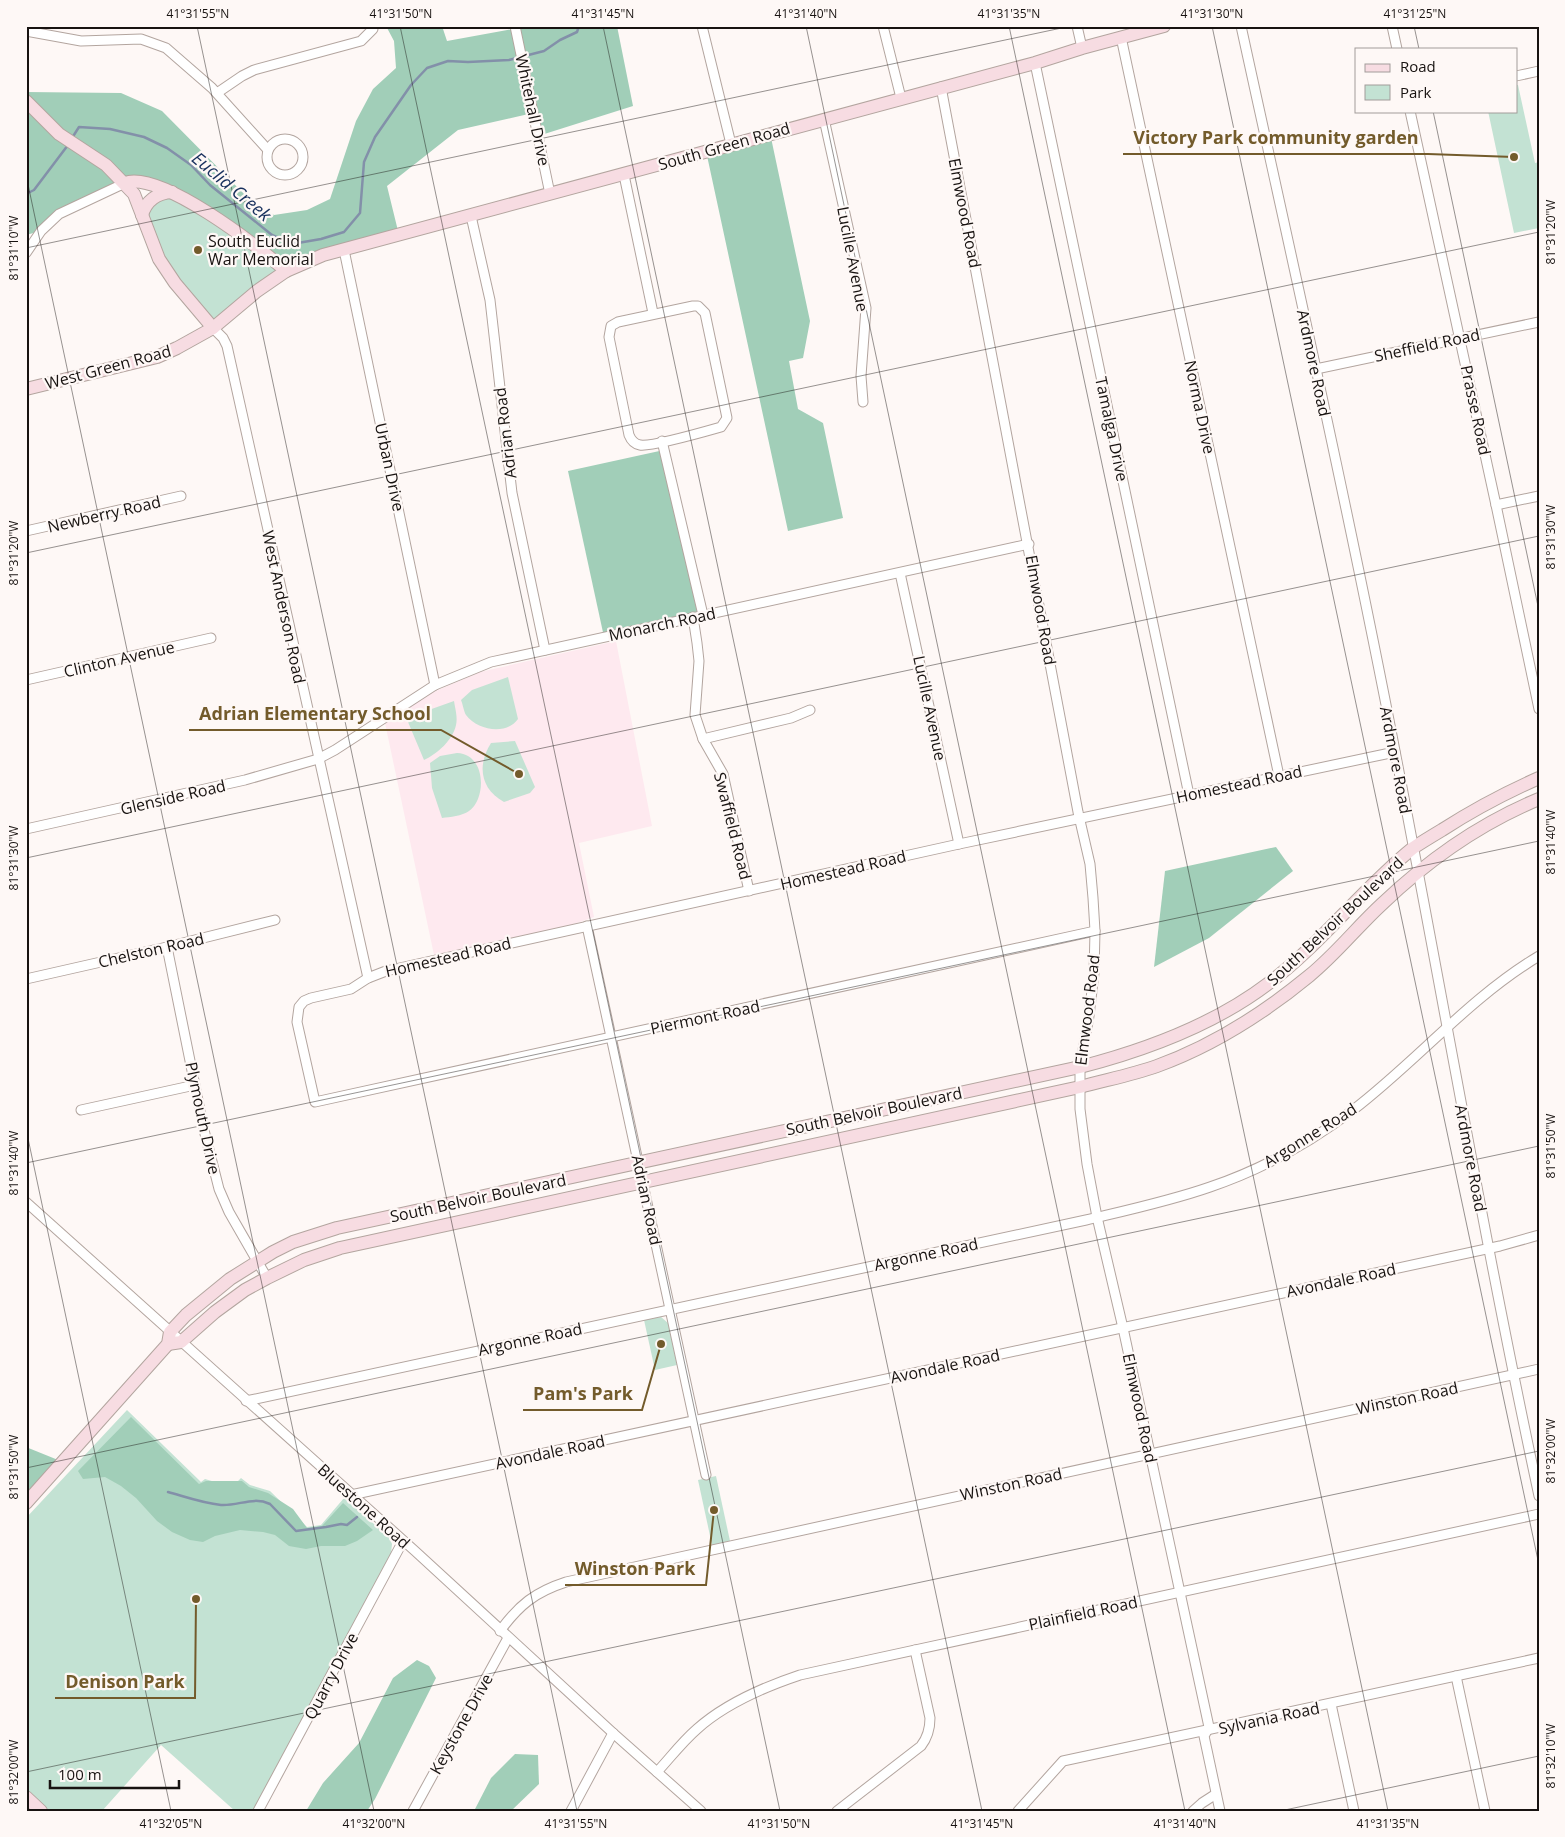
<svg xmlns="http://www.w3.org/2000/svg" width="1565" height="1837" font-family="'Open Sans',sans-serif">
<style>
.education{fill:#fee9ef}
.green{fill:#c3e2d3}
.forest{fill:#a1ceb8}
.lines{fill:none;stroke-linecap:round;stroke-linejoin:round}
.stream{stroke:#8390a9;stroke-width:2.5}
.street-casing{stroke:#b3a59f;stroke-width:11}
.secondary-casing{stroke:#b3a59f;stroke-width:14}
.street{stroke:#fff;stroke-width:9}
.secondary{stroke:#f7dce2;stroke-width:12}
.ticks{fill:none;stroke:#181311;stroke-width:1;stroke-opacity:0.45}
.poi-dot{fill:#735b2b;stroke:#fef8f6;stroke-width:2}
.labels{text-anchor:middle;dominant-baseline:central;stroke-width:4.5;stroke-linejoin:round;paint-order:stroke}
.street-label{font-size:16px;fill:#181311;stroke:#fef8f6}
.poi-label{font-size:16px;fill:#181311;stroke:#fef8f6;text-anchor:start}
.water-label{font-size:18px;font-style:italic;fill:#18305d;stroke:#fef8f6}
.leader{fill:none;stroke:#735b2b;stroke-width:2}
.callout-dot{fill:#735b2b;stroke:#fef8f6;stroke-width:2}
.callout-label{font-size:18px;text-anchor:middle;font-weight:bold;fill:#735b2b;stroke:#fef8f6;stroke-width:4.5;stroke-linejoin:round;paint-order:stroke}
.neatline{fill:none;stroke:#181311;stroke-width:2}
.ticks-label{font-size:12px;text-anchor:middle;fill:#181311}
</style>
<rect width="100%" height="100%" fill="#fef8f6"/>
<polygon class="education" points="616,641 652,826 579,843 594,917 571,925 434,955 385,723 431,693 480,672"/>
<g class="green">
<polygon points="1516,85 1518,85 1535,163 1539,162 1539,228 1514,233 1488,111 1516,111"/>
<polygon points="166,193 286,271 213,328 168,274 144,208"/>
<path d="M508 677 518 719C507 735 478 731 466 715 464 712 463 705 461 700L472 690Z"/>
<path d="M454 701C455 708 458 718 456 725 453 740 437 754 424 760L408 722 412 716Z"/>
<path d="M515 741 535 787 530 793 504 802C480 789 477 765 491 743Z"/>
<path d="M457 753C486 754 487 798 469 811 462 816 450 817 442 818L432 788 430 763 440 756Z"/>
<polygon points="661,1317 668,1323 677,1365 655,1370 644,1320"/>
<polygon points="127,1410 201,1482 205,1479 232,1487 241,1478 250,1485 270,1491 307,1527 321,1525 344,1498 389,1537 392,1544 391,1554 253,1811 235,1811 161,1745 102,1811 49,1811 26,1790 26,1518"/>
<polygon points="716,1476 730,1541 712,1545 698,1480"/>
</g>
<g class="forest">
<polygon points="386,26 442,26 447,41 530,26 617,26 633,106 538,136 533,113 458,130 387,186 399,235 286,271 261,250 143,182 82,203 41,231 26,235 26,92 121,93 162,111 248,198 274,215 307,210 330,199 356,121 373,89 396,68 394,41"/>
<polygon points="770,133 810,321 803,358 789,361 798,409 823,423 843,518 788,531 706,151"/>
<polygon points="664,450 703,615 604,637 568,471"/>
<polygon points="1276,847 1293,871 1209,938 1154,967 1165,871"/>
<polygon points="131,1417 199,1484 206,1481 242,1481 249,1487 268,1493 293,1509 307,1528 322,1526 343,1503 373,1530 357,1541 345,1546 321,1546 306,1549 289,1546 275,1535 263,1532 240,1530 215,1536 203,1542 190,1540 172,1532 157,1521 136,1498 121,1486 105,1477 83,1479 78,1471"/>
<polygon points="26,1447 63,1462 26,1503"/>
<polygon points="417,1660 429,1666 436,1678 375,1799 367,1811 306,1811 323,1783 359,1743 393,1678"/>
<polygon points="515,1754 538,1755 539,1784 511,1811 474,1811 491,1778"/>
</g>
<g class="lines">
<g class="stream">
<polyline points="72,138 79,127 110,129 144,137 167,148 191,165 210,185 272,235 292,244 321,239 344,232 360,213 364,162 375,137 411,85 427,68 448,61 468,62 509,60 544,51 560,40 577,32 579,26"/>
<polyline points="26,194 34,190 68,145"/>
<path d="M168 1492C186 1497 202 1503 221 1505 239 1506 253 1496 270 1504L296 1531 326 1527 341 1524 347 1525 357 1517"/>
</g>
<g class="street-casing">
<g id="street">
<polyline points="515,26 550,194"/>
<polyline points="702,26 731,144"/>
<polyline points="883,26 901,98"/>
<polyline points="1077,26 1082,48"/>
<path d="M1241 26C1294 269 1349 512 1396 756 1444 1003 1486 1250 1539 1496"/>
<polyline points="1392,26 1397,49"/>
<polyline points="26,31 81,41 141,39 166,48 212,88 268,150"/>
<polyline points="1121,37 1279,776"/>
<polyline points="1035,63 1189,795"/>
<polyline points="1516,76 1539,71"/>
<polyline points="941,87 1078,812 1090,864 1093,898 1095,931 1094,973 1089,1016 1080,1067 1080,1109 1087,1164 1097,1217 1123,1328 1209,1727 1204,1736 1220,1811"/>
<polyline points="217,93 242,76 254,70 361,41 373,29"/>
<polyline points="1410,111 1496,505 1539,709"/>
<polyline points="824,119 866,308 861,376 863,402"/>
<circle cx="285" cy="157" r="18"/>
<polyline points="624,175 653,313"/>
<polyline points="471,216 490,300 512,493 545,650"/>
<polyline points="344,250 435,685"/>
<polyline points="26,253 41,231 59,214 125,183"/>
<path d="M693 306H698L705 313 727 418 721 427C707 431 651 447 640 445 634 444 631 440 629 435L609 337 611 326 618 322Z"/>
<polyline points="213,328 223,338 227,346 368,978"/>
<polyline points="1316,369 1539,322"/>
<polyline points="662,441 703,615"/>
<polyline points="1496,505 1539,496"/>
<polyline points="26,531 181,496"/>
<polyline points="900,573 959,844"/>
<polyline points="693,617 697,643 699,661 695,715 703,739 723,774 749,891"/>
<polyline points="26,680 211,638"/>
<polyline points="703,739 791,718 810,710"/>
<polyline points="26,829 245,780 318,759 335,750 435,685 491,662 1029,544"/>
<polyline points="587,926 706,1475"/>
<polyline points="1095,931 315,1102 297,1022 299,1007 304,1001 311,998 351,989 368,978 386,971 959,844 1395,752"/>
<polyline points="167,947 204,1130 219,1189 229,1212 267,1278"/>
<polyline points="26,979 167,947 275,920"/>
<polyline points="81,1110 195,1085"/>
<polyline points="26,1202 415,1551 613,1733 701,1811"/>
<path d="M246 1401 1086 1220C1128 1210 1170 1201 1210 1187 1260 1170 1311 1142 1353 1110 1417 1061 1469 998 1539 956"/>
<polyline points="351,1495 1500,1246 1539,1235"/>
<path d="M500 1631C519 1605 535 1592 566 1582L1539 1369"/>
<polyline points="1456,1676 1485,1811"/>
<polyline points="1331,1704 1354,1811"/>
<path d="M657 1772C670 1758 682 1742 697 1729 725 1704 764 1687 800 1675L1539 1514"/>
<polyline points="258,1811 403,1541"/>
<polyline points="413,1811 508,1638"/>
<polyline points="571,1811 613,1733"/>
<path d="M837 1811 921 1746C928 1737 930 1729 930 1718L915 1650"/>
<polyline points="1018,1811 1063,1761 1539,1658"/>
<polyline points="1193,1811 1202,1803 1216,1794"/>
</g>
</g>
<g class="secondary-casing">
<g id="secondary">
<polyline points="26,101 59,134 106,165 134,194 159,259 175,283 213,328"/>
<path d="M125 183C160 170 259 247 286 271"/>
<path d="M142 215C146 201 157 193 172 192"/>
<polyline points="26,389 157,357 177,348 213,328 257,291 286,271 323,255 1035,63 1082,48 1164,26"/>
<path d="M168 1344 181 1342 215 1312 245 1290 267 1278 304 1260 340 1248 1080 1087C1105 1080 1132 1075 1157 1066 1212 1046 1264 1013 1309 976 1336 954 1357 927 1382 904 1427 861 1481 823 1539 799"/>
<path d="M26 1503 168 1344 170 1332 186 1315 230 1279 273 1252 293 1242 337 1228 1080 1067C1146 1050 1214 1025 1269 983 1322 943 1362 889 1413 848 1422 842 1432 836 1442 830 1473 810 1505 793 1539 778"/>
<polyline points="26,1797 41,1811"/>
</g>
</g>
<use href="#street" class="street"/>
<use href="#secondary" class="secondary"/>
</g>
<path class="ticks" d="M197 26 577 1811M400 26 780 1811M603 26 982 1811M806 26 1185 1811M1009 26 1388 1811M1212 26 1539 1565M1414 26 1419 49M1433 111 1539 611M26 175 374 1811M26 248 1071 26M26 553 1539 232M26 858 1539 536M26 1129 171 1811M26 1163 1539 841M26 1468 1539 1146M26 1772 1539 1451M1280 1811 1539 1756"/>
<circle class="poi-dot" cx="198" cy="250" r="5"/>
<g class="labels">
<g class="street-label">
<text transform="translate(533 110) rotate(78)">Whitehall Drive</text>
<text transform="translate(724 146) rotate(-16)">South Green Road</text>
<text transform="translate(965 213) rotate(79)">Elmwood Road</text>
<text transform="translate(853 259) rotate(79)">Lucille Avenue</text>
<text transform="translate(1427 345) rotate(-12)">Sheffield Road</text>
<text transform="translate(1314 363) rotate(78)">Ardmore Road</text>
<text transform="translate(108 367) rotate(-15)">West Green Road</text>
<text transform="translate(1200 407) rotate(78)">Norma Drive</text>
<text transform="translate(1476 410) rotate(78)">Prasse Road</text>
<text transform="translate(1112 429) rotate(78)">Tamalga Drive</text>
<text transform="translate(505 433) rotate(-97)">Adrian Road</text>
<text transform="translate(390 467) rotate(78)">Urban Drive</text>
<text transform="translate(104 514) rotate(-13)">Newberry Road</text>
<text transform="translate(284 607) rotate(78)">West Anderson Road</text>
<text transform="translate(1041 610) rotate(80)">Elmwood Road</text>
<text transform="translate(662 624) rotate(-12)">Monarch Road</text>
<text transform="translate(119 659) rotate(-13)">Clinton Avenue</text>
<text transform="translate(930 708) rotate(78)">Lucille Avenue</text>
<text transform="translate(1396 760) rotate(79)">Ardmore Road</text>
<text transform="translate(1239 784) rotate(-12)">Homestead Road</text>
<text transform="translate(173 797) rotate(-13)">Glenside Road</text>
<text transform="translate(733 826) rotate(76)">Swaffield Road</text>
<text transform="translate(843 870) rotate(-13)">Homestead Road</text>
<text transform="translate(1335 921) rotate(-43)">South Belvoir Boulevard</text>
<text transform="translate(151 950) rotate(-13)">Chelston Road</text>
<text transform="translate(448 957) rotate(-13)">Homestead Road</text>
<text transform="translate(1087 1010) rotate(-83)">Elmwood Road</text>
<text transform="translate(705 1017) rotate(-12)">Piermont Road</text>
<text transform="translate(874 1111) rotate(-12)">South Belvoir Boulevard</text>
<text transform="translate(203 1118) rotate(78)">Plymouth Drive</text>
<text transform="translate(1310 1135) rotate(-32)">Argonne Road</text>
<text transform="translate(1471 1158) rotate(79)">Ardmore Road</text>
<text transform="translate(478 1198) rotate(-12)">South Belvoir Boulevard</text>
<text transform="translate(647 1200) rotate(78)">Adrian Road</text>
<text transform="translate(926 1254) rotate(-12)">Argonne Road</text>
<text transform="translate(1341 1280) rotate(-12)">Avondale Road</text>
<text transform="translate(530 1339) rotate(-12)">Argonne Road</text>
<text transform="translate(945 1366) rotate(-12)">Avondale Road</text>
<text transform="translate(1407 1398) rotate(-12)">Winston Road</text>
<text transform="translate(1140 1408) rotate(78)">Elmwood Road</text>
<text transform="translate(550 1452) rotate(-12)">Avondale Road</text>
<text transform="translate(1011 1484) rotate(-12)">Winston Road</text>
<text transform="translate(364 1506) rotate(42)">Bluestone Road</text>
<text transform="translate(1083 1613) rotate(-12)">Plainfield Road</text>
<text transform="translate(331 1676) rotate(-62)">Quarry Drive</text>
<text transform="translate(1269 1718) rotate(-12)">Sylvania Road</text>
<text transform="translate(461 1724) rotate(-61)">Keystone Drive</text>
</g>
<g class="poi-label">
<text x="208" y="241">South Euclid<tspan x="208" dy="18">War Memorial</tspan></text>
</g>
<g class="water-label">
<text transform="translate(232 186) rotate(40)">Euclid Creek</text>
</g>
</g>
<path class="leader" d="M1514 157L1428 154H1123M519 774L441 730H189M661 1344L642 1410H523M714 1510L706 1585H565M196 1599L195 1698H55"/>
<g class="callout-dot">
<circle cx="1514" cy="157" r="5"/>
<circle cx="519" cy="774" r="5"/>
<circle cx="661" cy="1344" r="5"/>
<circle cx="714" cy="1510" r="5"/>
<circle cx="196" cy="1599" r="5"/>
</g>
<g class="callout-label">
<text x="1276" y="144">Victory Park community garden</text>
<text x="315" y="720">Adrian Elementary School</text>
<text x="583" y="1400">Pam's Park</text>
<text x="635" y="1575">Winston Park</text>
<text x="125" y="1688">Denison Park</text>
</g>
<rect width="1565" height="1837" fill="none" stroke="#fef8f6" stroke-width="55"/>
<rect x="1355" y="48" width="162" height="65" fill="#fef8f6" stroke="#a29c9a"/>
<rect x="1365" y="64" width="25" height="8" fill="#f7dce2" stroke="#a29c9a"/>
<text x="1400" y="72" font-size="15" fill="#181311">Road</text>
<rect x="1365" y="85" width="25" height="15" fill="#c3e2d3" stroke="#a29c9a"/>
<text x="1400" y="98" font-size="15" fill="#181311">Park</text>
<path d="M50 1780v8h129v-8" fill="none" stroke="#181311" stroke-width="2.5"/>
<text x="58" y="1780" font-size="15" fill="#181311" stroke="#fef8f6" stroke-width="4" paint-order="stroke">100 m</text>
<rect x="28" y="28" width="1510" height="1782" class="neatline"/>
<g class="ticks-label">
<text x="198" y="18">41°31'55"N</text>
<text x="401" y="18">41°31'50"N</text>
<text x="603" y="18">41°31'45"N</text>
<text x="806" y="18">41°31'40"N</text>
<text x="1009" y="18">41°31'35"N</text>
<text x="1212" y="18">41°31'30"N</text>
<text x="1415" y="18">41°31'25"N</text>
<text transform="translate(1551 232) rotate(-90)" y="4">81°31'20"W</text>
<text transform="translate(14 248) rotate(-90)" y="4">81°31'10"W</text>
<text transform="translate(1551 537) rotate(-90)" y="4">81°31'30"W</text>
<text transform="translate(14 553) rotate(-90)" y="4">81°31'20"W</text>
<text transform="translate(1551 842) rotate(-90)" y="4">81°31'40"W</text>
<text transform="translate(14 858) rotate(-90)" y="4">81°31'30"W</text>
<text transform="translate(1551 1146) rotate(-90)" y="4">81°31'50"W</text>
<text transform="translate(14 1163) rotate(-90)" y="4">81°31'40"W</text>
<text transform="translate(1551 1451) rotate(-90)" y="4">81°32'00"W</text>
<text transform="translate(14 1467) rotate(-90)" y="4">81°31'50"W</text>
<text transform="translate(1551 1756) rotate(-90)" y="4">81°32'10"W</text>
<text transform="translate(14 1772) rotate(-90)" y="4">81°32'00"W</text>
<text x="171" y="1828">41°32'05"N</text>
<text x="374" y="1828">41°32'00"N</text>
<text x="576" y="1828">41°31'55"N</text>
<text x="779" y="1828">41°31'50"N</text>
<text x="982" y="1828">41°31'45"N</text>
<text x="1185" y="1828">41°31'40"N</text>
<text x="1388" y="1828">41°31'35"N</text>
</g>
</svg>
